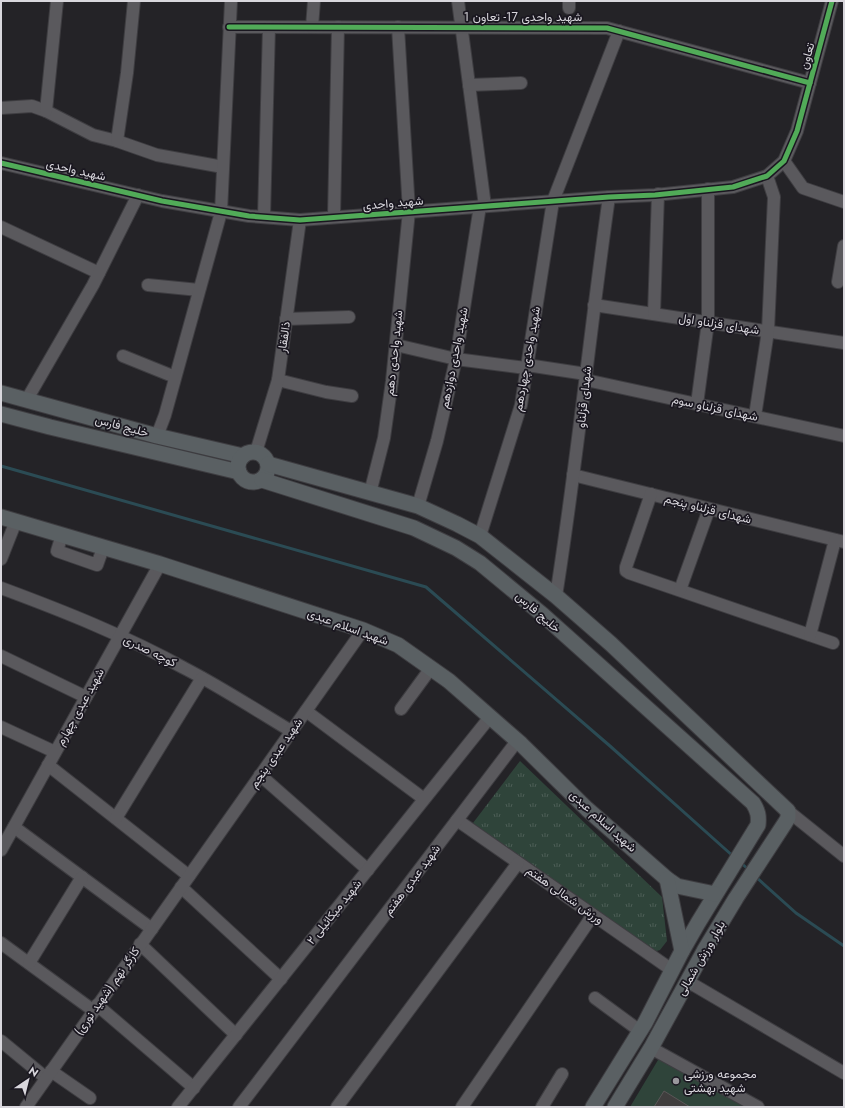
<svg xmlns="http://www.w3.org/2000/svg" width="845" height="1108" font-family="Jost,Vazirmatn,sans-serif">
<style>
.park{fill:url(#park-tufts)}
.pitch{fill:#2f443a}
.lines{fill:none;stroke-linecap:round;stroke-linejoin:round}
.stream{stroke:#2b4b54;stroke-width:3}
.building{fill:#3f3d3d;stroke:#595657}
.minor-casing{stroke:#3e3d41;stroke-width:14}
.major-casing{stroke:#3e3d41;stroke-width:17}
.minor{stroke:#5a595d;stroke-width:12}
.major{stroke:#5a6063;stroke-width:15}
.cycleway-casing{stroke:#1a1720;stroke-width:8}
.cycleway{stroke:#51ab58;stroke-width:5}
.poi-dot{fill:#9a989d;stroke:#1a1720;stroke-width:1.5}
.labels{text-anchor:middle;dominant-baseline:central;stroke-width:3.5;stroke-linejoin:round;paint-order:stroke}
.street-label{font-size:12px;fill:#d9d7dd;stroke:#1a1720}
.poi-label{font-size:12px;fill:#d9d7dd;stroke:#1a1720;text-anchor:start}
</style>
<defs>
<pattern id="park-tufts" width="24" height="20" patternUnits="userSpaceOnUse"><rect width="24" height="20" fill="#2f443a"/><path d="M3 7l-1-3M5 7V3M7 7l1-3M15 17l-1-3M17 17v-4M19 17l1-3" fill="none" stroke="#4d5e56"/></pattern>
</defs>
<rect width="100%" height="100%" fill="#242327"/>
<polygon class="park" points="520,761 662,897 667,941 660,950 650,953 473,823"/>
<polygon class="pitch" points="661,1055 751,1107 630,1107"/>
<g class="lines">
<g class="stream">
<polyline points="1,466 426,587 610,746 734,857"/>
<polyline points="740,862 749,870"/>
<polyline points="756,877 796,913 844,946"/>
</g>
</g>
<polygon class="building" points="664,1091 690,1107 654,1107"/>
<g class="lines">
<g class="minor-casing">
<g id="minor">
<polyline points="458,1 485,206"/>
<polyline points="569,1 569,8"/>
<polyline points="229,27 607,28 810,83"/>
<polyline points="312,27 314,1"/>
<polyline points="469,85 521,83"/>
<polyline points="1,108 32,106 46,111 93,135 117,141 157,155 223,167"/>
<polyline points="46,111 57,1"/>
<polyline points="117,141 127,73 134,1"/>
<polyline points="784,161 803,188 844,202"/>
<polyline points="1,163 162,201 249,216 300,220 609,197 655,195 733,187 767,176 784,161 797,131 832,1"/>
<polyline points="264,217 269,27"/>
<polyline points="334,217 338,27"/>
<polyline points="1,227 99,273"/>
<polyline points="838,282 844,246"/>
<polyline points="148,285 199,290"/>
<polyline points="594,305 844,343"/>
<polyline points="654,314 658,194"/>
<polyline points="286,319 349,317"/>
<polyline points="396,345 456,359 526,368"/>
<polyline points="123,356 175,377"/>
<polyline points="527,365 586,374"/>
<polyline points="278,380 326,392 352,396"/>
<polyline points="586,380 844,436"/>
<polyline points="26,401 93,285 138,195"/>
<polyline points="697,404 708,322 708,189"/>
<polyline points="755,416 768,331 774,197 767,176"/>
<polyline points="157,436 165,415 221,212 231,1"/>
<polyline points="256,452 278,380 300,220"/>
<polyline points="573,475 844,542"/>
<polyline points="370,493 384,438 392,381 409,211 398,27"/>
<polyline points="651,494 626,567 626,571 629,573 833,643"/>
<polyline points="418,506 437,441 456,359 480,206"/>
<polyline points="62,535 57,551 97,565 103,548"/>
<polyline points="480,536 521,405 553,201 619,31"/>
<polyline points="1,559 16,521"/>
<path d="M1 588C63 611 126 636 184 668 221 687 256 710 291 731"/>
<polyline points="680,590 709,509"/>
<path d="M556 596C577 464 590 330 609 197"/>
<polyline points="810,635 835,540"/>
<polyline points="1,656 86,697"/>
<polyline points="401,709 431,668"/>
<polyline points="306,711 424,799"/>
<polyline points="1,727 55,752"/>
<polyline points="48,765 189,876"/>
<polyline points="260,775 368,870"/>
<polyline points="788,811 844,856"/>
<polyline points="116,818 202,678"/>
<polyline points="457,820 672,970"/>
<polyline points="14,827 152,929"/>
<polyline points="1,850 160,564"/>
<polyline points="181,887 281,979"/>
<polyline points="1,943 94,1011"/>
<polyline points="140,944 236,1035"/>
<polyline points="29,963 82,877"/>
<polyline points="687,981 844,1073"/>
<polyline points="595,998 640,1031"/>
<polyline points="97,1005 194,1088"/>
<polyline points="1,1041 46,1078"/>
<polyline points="651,1048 758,1107"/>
<polyline points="51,1071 90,1098"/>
<polyline points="26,1107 363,630"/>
<polyline points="178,1107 490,717"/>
<polyline points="239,1107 517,741"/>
<polyline points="337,1107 518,863"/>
<polyline points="462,1107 593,915"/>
<polyline points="542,1107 562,1074"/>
</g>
</g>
<g class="major-casing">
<g id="major">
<polyline points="1,393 157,436 243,456"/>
<polyline points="1,414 50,427 239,472"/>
<circle cx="253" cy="467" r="15"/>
<polyline points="268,464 418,506 457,524 480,536 556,596 611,644 788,811 788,818 785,823 736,898 704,951 651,1048 615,1107"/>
<path d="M262 480 414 528 456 548 480 563 543 615 753 803C758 811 759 816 758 825L698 923 682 951 645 1023 593 1107"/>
<polyline points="1,517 160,564 363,630 398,645 449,681 521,744 587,809 667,879 677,886 715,894"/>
<polyline points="667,879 682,951"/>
</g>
</g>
<use href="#minor" class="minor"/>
<use href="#major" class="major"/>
<g class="cycleway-casing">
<g id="cycleway">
<polyline points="229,27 607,28 810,83"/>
<polyline points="1,163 162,201 249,216 300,220 609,197 655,195 733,187 767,176 784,161 797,131 832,1"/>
</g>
</g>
<use href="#cycleway" class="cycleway"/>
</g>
<circle class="poi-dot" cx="676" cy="1081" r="4"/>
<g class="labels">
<g class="street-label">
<text x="523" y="17">شهید واحدی 17- تعاون 1</text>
<text transform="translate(807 56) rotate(-75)">تعاون</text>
<text transform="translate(76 170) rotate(13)">شهید واحدی</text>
<text transform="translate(393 203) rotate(-5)">شهید واحدی</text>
<text transform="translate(719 324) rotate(9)">شهدای قزلناو اول</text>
<text transform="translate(284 337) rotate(-82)">ذالفقار</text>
<text transform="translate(394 353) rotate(-84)">شهید واحدی دهم</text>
<text transform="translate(454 358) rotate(-79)">شهید واحدی دوازدهم</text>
<text transform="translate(527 359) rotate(-80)">شهید واحدی چهاردهم</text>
<text transform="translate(584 397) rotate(-84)">شهدای قزلناو</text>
<text transform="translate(715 408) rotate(12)">شهدای قزلناو سوم</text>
<text transform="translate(122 426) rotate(15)">خلیج فارس</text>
<text transform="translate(708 509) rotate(14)">شهدای قزلناو پنجم</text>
<text transform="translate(538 612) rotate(41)">خلیج فارس</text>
<text transform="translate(348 627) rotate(20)">شهید اسلام عبدی</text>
<text transform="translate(150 651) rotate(26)">کوچه صدری</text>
<text transform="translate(80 707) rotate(-61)">شهید عبدی چهارم</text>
<text transform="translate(276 753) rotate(-55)">شهید عبدی پنجم</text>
<text transform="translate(603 821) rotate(42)">شهید اسلام عبدی</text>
<text transform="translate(412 880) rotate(-53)">شهید عبدی هفتم</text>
<text transform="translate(565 895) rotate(35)">ورزش شمالی هفتم</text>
<text transform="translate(334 912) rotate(-51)">شهید میکائیلی ۲</text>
<text transform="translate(701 958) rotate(-60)">بلوار ورزش شمالی</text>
<text transform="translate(107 991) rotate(-55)">کارگر نهم (شهید نوری)</text>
</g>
<g class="poi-label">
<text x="684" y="1074">مجموعه ورزشی<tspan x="684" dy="14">شهید بهشتی</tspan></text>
</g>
</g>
<rect width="845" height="1108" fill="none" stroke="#d9d7dd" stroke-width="4"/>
<g transform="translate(28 1080) rotate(35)" stroke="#1a1720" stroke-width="3" paint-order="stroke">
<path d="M0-3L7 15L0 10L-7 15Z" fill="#d9d7dd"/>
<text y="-6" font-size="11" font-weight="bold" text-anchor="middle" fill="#d9d7dd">N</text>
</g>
</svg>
